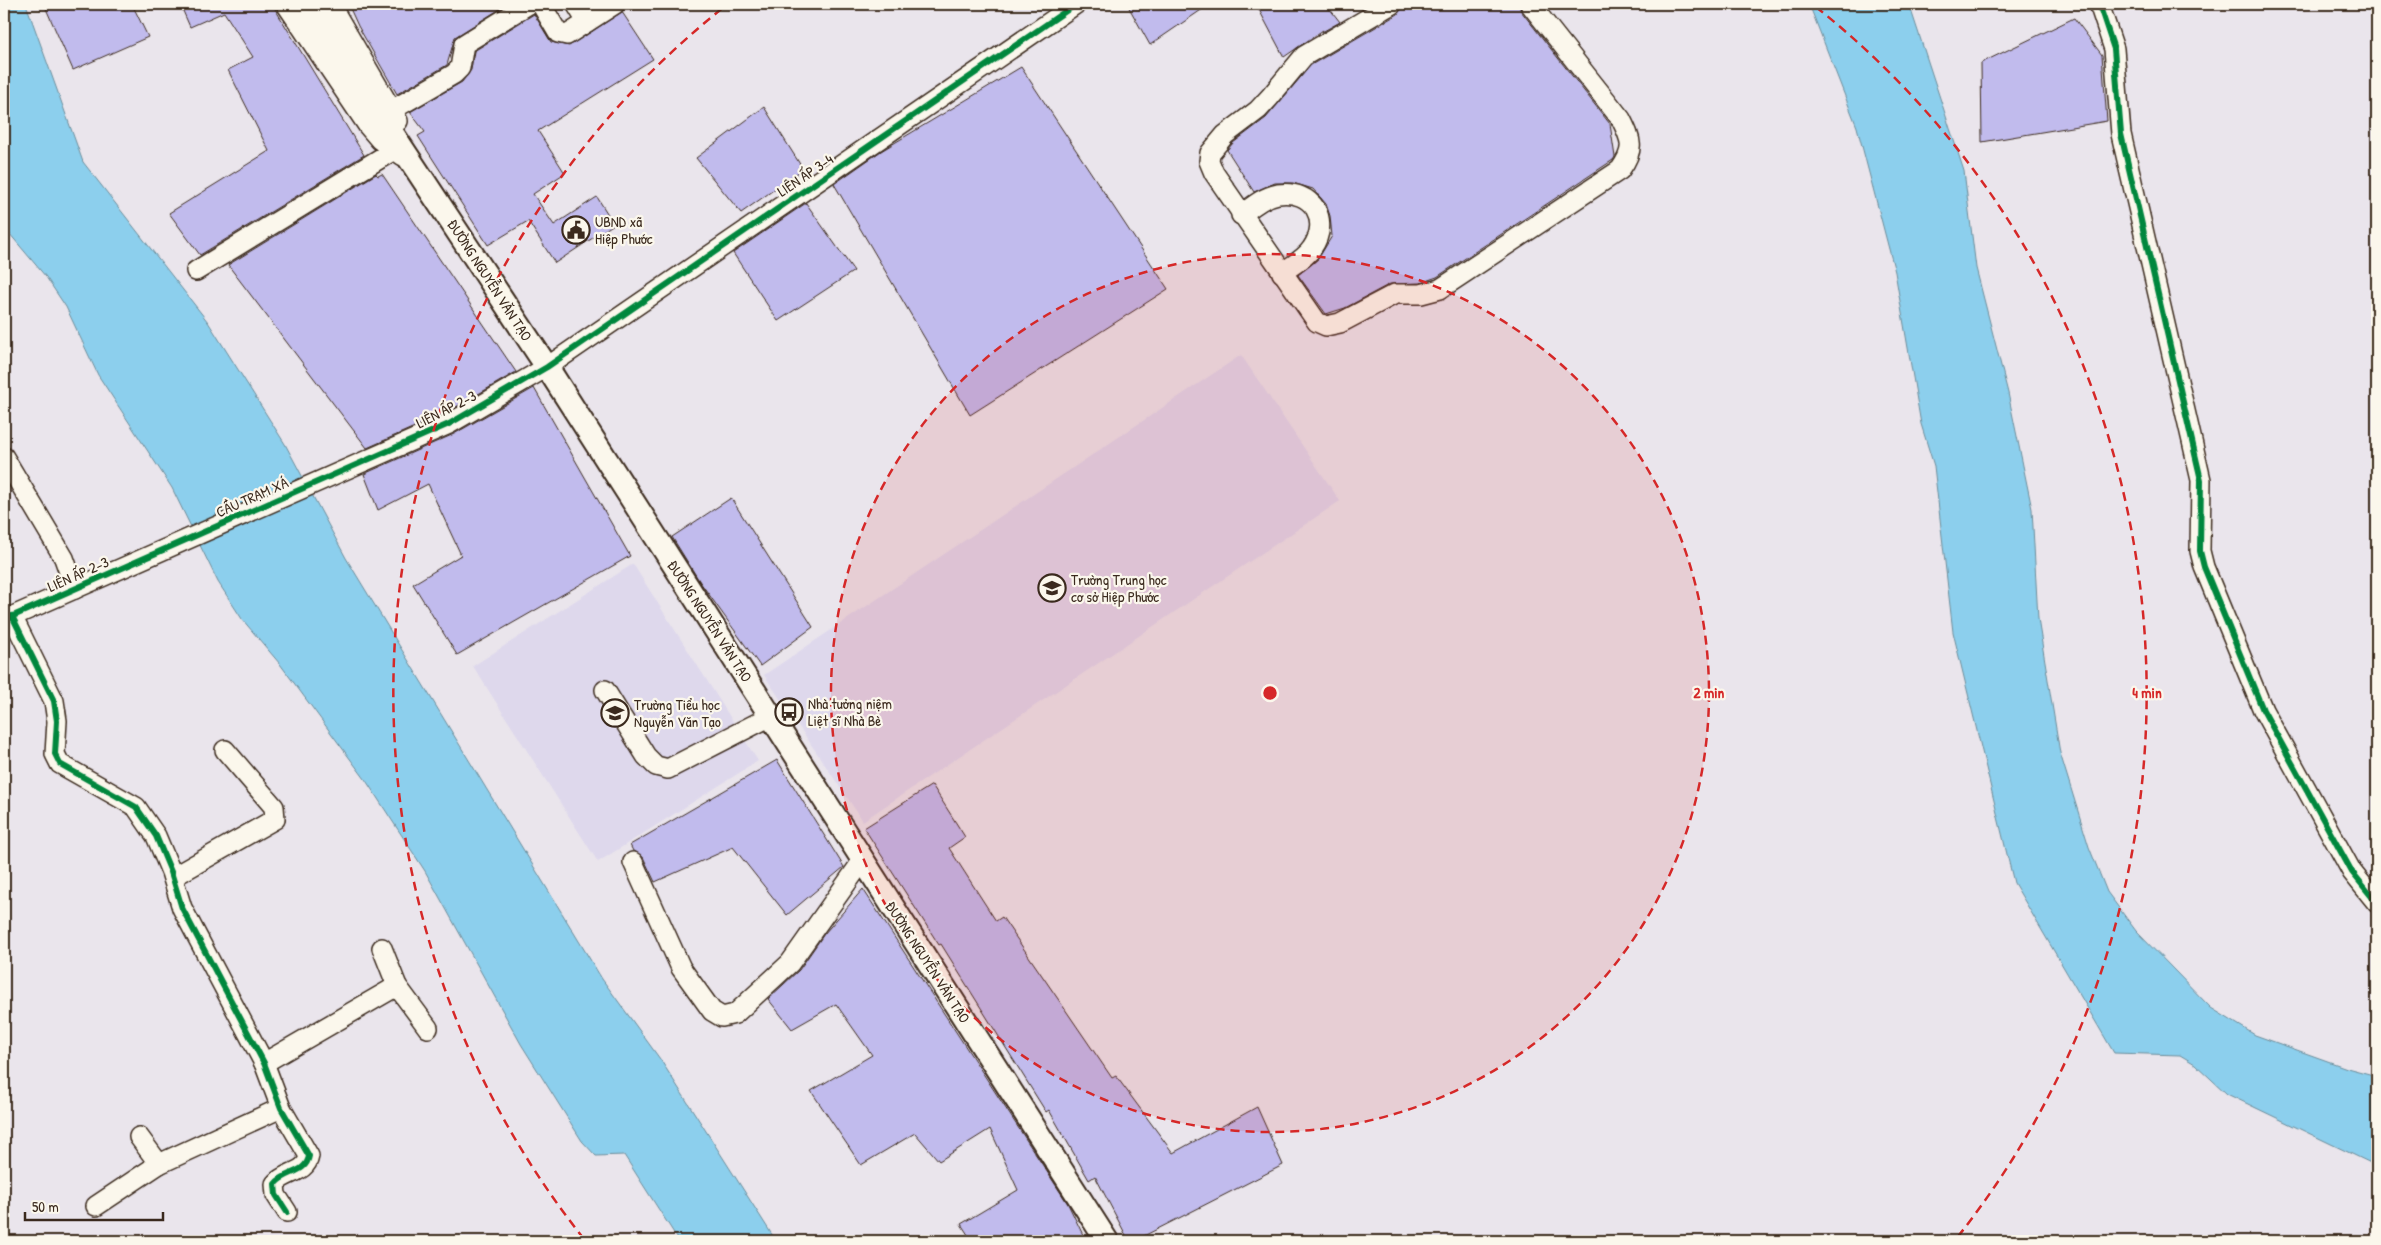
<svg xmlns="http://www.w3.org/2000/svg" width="2381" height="1245" font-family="'Patrick Hand',sans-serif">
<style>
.built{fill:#ded8ec}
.water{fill:#8ccfed;stroke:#6c8d9a}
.building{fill:#c1bbed;stroke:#3b2a1e}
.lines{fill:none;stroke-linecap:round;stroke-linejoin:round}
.minor-casing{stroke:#3b2a1e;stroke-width:22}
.major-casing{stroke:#3b2a1e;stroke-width:26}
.minor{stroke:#fbf7ec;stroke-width:19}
.major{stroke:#fbf7ec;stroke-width:22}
.cycleway-casing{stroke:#fbf7ec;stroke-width:9}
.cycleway{stroke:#00873e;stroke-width:6}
.ring{fill:none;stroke:#d62828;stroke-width:2.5;stroke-dasharray:9 6}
.labels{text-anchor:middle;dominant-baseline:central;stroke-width:4.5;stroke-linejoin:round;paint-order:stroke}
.street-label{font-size:15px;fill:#3b2a1e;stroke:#fbf7ec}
.poi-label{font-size:15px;fill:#3b2a1e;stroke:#fbf7ec;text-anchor:start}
.centre{fill:#d62828;stroke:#fbf7ec;stroke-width:2.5}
.ring-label{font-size:15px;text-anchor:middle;font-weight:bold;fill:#d62828;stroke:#fbf7ec;stroke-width:4.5;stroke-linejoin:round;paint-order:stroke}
</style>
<rect width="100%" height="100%" fill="#eae5ec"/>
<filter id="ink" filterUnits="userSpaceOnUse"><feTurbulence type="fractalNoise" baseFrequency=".02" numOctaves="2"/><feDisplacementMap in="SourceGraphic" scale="10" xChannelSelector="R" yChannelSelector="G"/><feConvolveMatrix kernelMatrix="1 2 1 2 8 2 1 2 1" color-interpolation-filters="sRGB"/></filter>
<g filter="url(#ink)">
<g class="built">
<polygon points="1241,355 1340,501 863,821 764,675"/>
<polygon points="633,564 758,761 598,862 473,666"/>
</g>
<g class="water">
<polygon points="4,4 26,4 83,162 208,322 285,444 346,558 602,979 660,1059 776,1241 679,1241 624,1155 596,1156 582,1141 521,1044 425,871 365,779 280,664 242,619 218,582 172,488 98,375 66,307 46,277 4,227"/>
<polygon points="1809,4 1909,4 1964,171 1976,268 2008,393 2032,509 2038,619 2060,753 2089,847 2107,892 2136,931 2211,1008 2255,1035 2347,1068 2377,1076 2377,1166 2227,1094 2195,1064 2180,1055 2114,1053 2014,883 1953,632 1934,466 1921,424 1895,272 1857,127"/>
</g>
<g class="building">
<polygon points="44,4 132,4 148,37 73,70"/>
<polygon points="180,4 272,4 364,155 200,255 169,213 269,151 228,70 253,57 224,12 190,27"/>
<polygon points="348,4 508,4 455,37 447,65 397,94 358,26"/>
<polygon points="1127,4 1210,4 1150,45"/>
<polygon points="1256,4 1326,4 1340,22 1322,32 1323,30 1284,57"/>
<polygon points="1403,4 1519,4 1521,11 1610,124 1615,157 1613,160 1437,277 1420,283 1390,284 1345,308 1326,314 1298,275 1318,259 1332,236 1330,216 1326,204 1313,189 1293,183 1275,183 1254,192 1227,150 1233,143 1266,118 1311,65 1398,14"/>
<polygon points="622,12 653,59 538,131 565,173 533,194 554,225 597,197 614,224 555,263 528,221 488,245 418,136 425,132 410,112 462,82 471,70 474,51 534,14 551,42 569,46"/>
<polygon points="2074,18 2102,55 2107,121 1982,142 1981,63"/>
<polygon points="1021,67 1168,289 970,415 834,184 881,151"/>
<polygon points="764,107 803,169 741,213 696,158"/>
<polygon points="376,174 378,176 382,174 516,372 444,414 367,448 228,265"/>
<polygon points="806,203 854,271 778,321 733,253"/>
<polygon points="534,388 630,556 457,655 413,584 461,555 428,484 378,510 364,474 454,434"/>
<polygon points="731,498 813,627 760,666 700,582 672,537"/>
<polygon points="777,760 844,867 787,915 733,847 655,882 643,857 633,851 630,845"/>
<polygon points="932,785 965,837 949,848 996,921 1002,917 1112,1078 1116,1076 1173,1153 1257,1107 1283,1165 1134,1241 1129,1241 1095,1176 1089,1180 1049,1110 1046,1112 941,944 939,945 864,828"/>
<polygon points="863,889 1068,1204 1086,1241 972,1241 961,1224 1018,1190 990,1129 939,1161 915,1133 861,1165 811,1091 872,1055 836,1004 792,1029 768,999 799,970 824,934"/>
</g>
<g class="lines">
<g class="minor-casing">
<g id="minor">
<polyline points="286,4 368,126 380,140 403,156"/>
<polyline points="330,4 398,121"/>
<polyline points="541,4 558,33 567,35 615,4"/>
<polyline points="576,4 587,22"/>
<path d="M1392 4 1304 56 1270 97 1258 110 1225 135 1210 153 1209 161 1214 173 1317 322 1326 326 1340 323 1395 294H1421L1440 289 1620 170C1635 149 1632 141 1621 119L1530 4"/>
<polyline points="2099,4 2114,49 2121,134 2201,480 2200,551 2204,567 2263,710 2352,872 2377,903"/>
<polyline points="392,110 454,74 460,68 464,44 529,4"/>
<path d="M1241 215C1253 206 1263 197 1278 194 1313 189 1331 220 1312 248 1306 258 1291 266 1282 273"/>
<polyline points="196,271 394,150"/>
<polyline points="4,457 64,558 75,589"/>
<path d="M12 616 54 701 57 721 55 754 60 764 136 807 156 836 171 872 182 908 264 1063 281 1108 309 1156C306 1174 285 1171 275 1184L276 1195 287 1212"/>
<polyline points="4,620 449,424 547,367 1076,4"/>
<polyline points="605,690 646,756 656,766 668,769 771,716"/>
<polyline points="633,862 681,968 712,1011 722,1017 735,1014 790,963 863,860"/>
<polyline points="173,877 275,819 274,807 225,750"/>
<polyline points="382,948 397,986 428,1028"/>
<polyline points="264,1063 397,986"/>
<polyline points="139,1137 159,1164 281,1108"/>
<polyline points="96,1206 159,1164"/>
</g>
</g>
<g class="major-casing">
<polyline id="major" points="307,4 547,367 1107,1241"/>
</g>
<use href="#minor" class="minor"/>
<use href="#major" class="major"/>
<g class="cycleway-casing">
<g id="cycleway">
<polyline points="2099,4 2114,49 2121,134 2201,480 2200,551 2204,567 2263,710 2352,872 2377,903"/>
<path d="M12 616 54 701 57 721 55 754 60 764 136 807 156 836 171 872 182 908 264 1063 281 1108 309 1156C306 1174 285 1171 275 1184L276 1195 287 1212"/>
<polyline points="4,620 449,424 547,367 1076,4"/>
</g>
</g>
<use href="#cycleway" class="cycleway"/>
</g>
</g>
<circle cx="1270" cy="693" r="439" fill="#d62828" fill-opacity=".12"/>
<g class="ring">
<circle cx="1270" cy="693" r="439"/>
<path d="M584 1239A877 877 0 0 1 724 7M1816 7A877 877 0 0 1 1956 1239"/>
</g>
<defs>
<g id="civic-ring" transform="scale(1.4375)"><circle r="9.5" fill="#fbf7ec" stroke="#3b2a1e" stroke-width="1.5"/><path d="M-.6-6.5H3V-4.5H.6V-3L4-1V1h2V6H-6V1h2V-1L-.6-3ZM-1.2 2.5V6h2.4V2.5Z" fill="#3b2a1e"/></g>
<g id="school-ring" transform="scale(1.4375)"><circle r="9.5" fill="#fbf7ec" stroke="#3b2a1e" stroke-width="1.5"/><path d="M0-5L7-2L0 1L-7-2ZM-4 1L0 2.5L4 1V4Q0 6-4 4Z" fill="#3b2a1e"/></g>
<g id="bus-ring" transform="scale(1.4375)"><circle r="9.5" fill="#fbf7ec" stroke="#3b2a1e" stroke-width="1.5"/><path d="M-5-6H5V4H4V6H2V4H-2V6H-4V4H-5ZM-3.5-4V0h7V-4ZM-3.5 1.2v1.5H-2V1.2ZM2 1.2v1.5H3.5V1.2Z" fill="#3b2a1e"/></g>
</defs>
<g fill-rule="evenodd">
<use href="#civic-ring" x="576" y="230"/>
<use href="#school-ring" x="1052" y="588"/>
<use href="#bus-ring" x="789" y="712"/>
<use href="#school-ring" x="615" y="713"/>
</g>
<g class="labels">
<g class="street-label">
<text transform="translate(805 175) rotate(-34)">LIÊN ẤP 3-4</text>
<text transform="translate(490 280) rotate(57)">ĐƯỜNG NGUYỄN VĂN TẠO</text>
<text transform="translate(446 409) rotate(-27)">LIÊN ẤP 2-3</text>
<text transform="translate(252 497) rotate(-24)">CẦU TRẠM XÁ</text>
<text transform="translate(78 574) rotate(-24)">LIÊN ẤP 2-3</text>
<text transform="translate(710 621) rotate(57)">ĐƯỜNG NGUYỄN VĂN TẠO</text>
<text transform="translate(928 962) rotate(57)">ĐƯỜNG NGUYỄN VĂN TẠO</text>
</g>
<g class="poi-label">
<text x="595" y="221">UBND xã<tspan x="595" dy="17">Hiệp Phước</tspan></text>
<text x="1071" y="579">Trường Trung học<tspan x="1071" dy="17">cơ sở Hiệp Phước</tspan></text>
<text x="808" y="703">Nhà tưởng niệm<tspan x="808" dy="17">Liệt sĩ Nhà Bè</tspan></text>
<text x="634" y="704">Trường Tiểu học<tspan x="634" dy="17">Nguyễn Văn Tạo</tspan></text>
</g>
</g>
<circle cx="1270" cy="693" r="8" class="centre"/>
<g class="ring-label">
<text x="1709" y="698">2 min</text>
<text x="2147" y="698">4 min</text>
</g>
<rect width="2381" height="1245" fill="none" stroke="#fbf7ec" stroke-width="20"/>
<rect x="10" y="10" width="2361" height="1225" fill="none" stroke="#3b2a1e" stroke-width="2" filter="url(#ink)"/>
<path d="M25 1212v8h138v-8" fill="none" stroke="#3b2a1e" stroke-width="2.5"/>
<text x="32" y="1212" font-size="15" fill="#3b2a1e" stroke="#fbf7ec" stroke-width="4" paint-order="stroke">50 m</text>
</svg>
